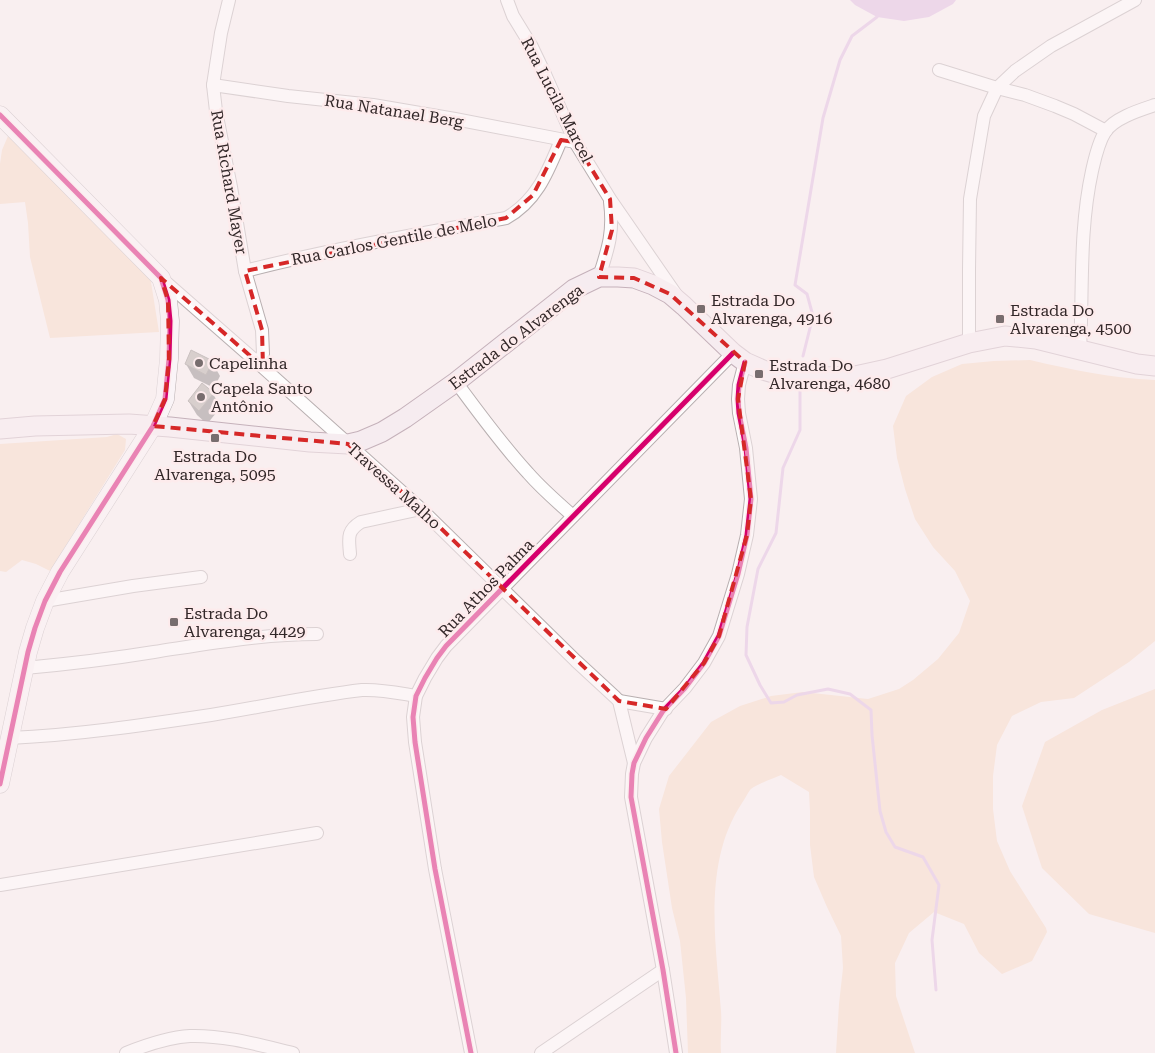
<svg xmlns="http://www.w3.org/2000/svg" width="1155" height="1053" font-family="'Roboto Serif',serif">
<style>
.green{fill:#f6d9c3}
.water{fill:#debae1}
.shadow{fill:#0003}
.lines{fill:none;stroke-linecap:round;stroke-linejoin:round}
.stream{stroke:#debae1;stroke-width:3}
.building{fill:#d8cfcd;stroke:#cac1c0}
.street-casing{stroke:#b8afb0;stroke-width:14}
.secondary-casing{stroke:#b8afb0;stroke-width:19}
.primary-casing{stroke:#c5b1ba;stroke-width:21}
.street{stroke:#fefdfd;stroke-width:12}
.secondary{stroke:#faf4f7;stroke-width:18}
.primary{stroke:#f6ecf0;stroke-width:19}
.cycleway-casing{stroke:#fdebec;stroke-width:8}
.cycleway{stroke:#d6006c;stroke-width:5}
.marked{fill:none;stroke:#d62828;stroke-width:4;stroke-dasharray:10 6;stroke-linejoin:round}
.poi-dot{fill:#786d6e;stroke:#fdebec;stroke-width:2}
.labels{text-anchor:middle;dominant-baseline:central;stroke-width:5;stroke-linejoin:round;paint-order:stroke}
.street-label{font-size:16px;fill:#322728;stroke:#fdebec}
.poi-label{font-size:16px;fill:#322728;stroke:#fdebec;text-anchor:start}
</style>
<rect width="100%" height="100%" fill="#f9eff0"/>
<g class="green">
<polygon points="11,129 150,276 159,332 50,338 30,257 28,223 25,202 0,204 0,164 2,150"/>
<path d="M1030 360C1073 370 1111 378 1155 380V641L1129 662 1074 698 1041 702 1012 716 997 745 993 776V809L997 841 1010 871 1046 928 1047 932 1032 961 1002 974 979 953 964 924 934 912 909 933 895 963 896 996 915 1053H836L839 1004 843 968 841 936 827 907 814 877 810 845V811L809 792 781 775C774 778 755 785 750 790 747 794 745 799 742 803 702 863 716 944 721 1011 722 1025 720 1039 721 1053H688L686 998 680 941 672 908 662 842 659 809 669 776 711 722 740 706 771 696 803 692 868 699 899 689 913 680 938 659 959 633 970 601 955 571 933 547 915 519 905 489 897 458 893 426 906 396 932 377 962 364 994 361Z"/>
<polygon points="117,434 126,439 125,450 50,571 36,564 22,560 6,572 0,571 0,444 107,437"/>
<polygon points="1155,689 1155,933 1089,914 1042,868 1022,806 1045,742 1102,710"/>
</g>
<polygon class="water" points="850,0 956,0 953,4 929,17 904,21 877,17 855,5"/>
<g class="shadow">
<polygon points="191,351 212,362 220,376 214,388 194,378 186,364"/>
<polygon points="213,394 221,407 207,424 197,415 189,402"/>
</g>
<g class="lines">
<g class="stream">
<polyline points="803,356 813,316 807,294 795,285 823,118 840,60 852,36 877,17"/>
<polyline points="800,385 800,430 783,468 776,533 758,569 747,627 746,655 760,685 771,703 784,702 797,695 828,689 850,694 871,710 872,735 880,811 886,832 895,847 923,857 939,885 932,940 936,990"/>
</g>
</g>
<g class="building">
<polygon points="191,350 213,361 206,375 185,364"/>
<polygon points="202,383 214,393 199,411 188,401"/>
</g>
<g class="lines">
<g class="street-casing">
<g id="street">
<polyline points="229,0 221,33 213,85 216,111 231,187 245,271 262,330 263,354 258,363"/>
<polyline points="507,0 513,16 532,47 544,72 575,142 610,199 677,296"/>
<polyline points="939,70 997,88 1025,95 1055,106 1074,114 1106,131"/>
<polyline points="213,85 288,96 373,105 455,119 575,142"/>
<path d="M245 271C331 249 418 234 506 218 537 201 548 171 561 140"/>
<path d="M599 277C608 249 614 232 610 202"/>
<polyline points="161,278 258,363 421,509 576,661 615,697 619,701 634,763"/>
<polyline points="969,343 969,270 970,199 984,116 997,88 1015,71 1051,46 1135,0"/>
<path d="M1080 350C1083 291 1079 230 1092 171 1095 158 1098 143 1105 132 1114 118 1140 110 1155 105"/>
<path d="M456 382C479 413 502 445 528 473 542 489 557 502 573 516"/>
<path d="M350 554C349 539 346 531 361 522L421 509"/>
<polyline points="45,601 133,586 201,577"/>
<path d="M25 668C68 664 111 659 154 652 207 644 262 634 317 634"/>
<polyline points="619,701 666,709"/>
<path d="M10 738C77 735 144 725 211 715 261 707 311 696 362 690 380 689 398 693 416 696"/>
<polyline points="0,885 317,833"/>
<path d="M126 1053C146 1045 168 1037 190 1036 225 1035 259 1045 293 1053"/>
<polyline points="471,1053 435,869 415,742 413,717 416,696 425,678 437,658 446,646 733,353"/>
<polyline points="541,1053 663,970"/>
<polyline points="676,1053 663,970 631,797 632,774 634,763 646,738 663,711 685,688 704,663 719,636 738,574 747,535 751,499 746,448 739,413 738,399 739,385 745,362"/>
</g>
</g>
<g class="secondary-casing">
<polyline id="secondary" points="0,115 161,278 168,300 170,321 169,359 165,399 153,426 60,572 45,601 35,628 28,652 0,784"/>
</g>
<g class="primary-casing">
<polyline id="primary" points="0,429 35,426 129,424 170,427 310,442 348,444 361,441 382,432 405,418 456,382 574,289 599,277 618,277 634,278 653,285 670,294 684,306 733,353 745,362 763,370 780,375 821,377 855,376 887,369 969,343 1005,336 1036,339 1137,364 1155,366"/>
</g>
<use href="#street" class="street"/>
<use href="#secondary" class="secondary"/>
<use href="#primary" class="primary"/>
<g class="cycleway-casing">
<g id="cycleway">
<polyline points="0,115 161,278 168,300 170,321 169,359 165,399 153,426 60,572 45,601 35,628 28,652 0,784"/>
<polyline points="471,1053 435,869 415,742 413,717 416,696 425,678 437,658 446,646 733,353"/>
<polyline points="676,1053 663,970 631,797 632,774 634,763 646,738 663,711 685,688 704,663 719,636 738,574 747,535 751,499 746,448 739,413 738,399 739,385 745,362"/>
</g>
</g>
<use href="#cycleway" class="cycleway"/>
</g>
<path d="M0 0H1155V1053H0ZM561 140 575 142 610 199 612 230 599 277 634 278 670 294 745 362 738 399 751 499 747 535 719 636 704 663 666 709 619 701 421 509 348 444 153 426 165 399 169 359 168 300 161 278 263 367 262 330 245 271 506 218 533 195Z" fill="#f9eff0" fill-opacity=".55" fill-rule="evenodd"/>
<path class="marked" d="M561 140 575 142 610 199 612 230 599 277 634 278 670 294 745 362 738 399 751 499 747 535 719 636 704 663 666 709 619 701 421 509 348 444 153 426 165 399 169 359 168 300 161 278 263 367 262 330 245 271 506 218 533 195Z"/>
<g class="poi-dot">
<rect x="696" y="304" width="10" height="10" rx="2.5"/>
<rect x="995" y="314" width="10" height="10" rx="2.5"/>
<circle cx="199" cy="363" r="5"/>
<rect x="754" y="369" width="10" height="10" rx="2.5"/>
<circle cx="201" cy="397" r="5"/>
<rect x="210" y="433" width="10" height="10" rx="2.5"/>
<rect x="169" y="617" width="10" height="10" rx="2.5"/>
</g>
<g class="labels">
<g class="street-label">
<text transform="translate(557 100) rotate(63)">Rua Lucila Marcel</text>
<text transform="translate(394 111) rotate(9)">Rua Natanael Berg</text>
<text transform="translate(229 182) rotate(80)">Rua Richard Mayer</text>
<text transform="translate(394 240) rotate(-11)">Rua Carlos Gentile de Melo</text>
<text transform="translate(516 337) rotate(-37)">Estrada do Alvarenga</text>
<text transform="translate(394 486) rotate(42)">Travessa Malho</text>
<text transform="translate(486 588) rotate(-46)">Rua Athos Palma</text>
</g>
<g class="poi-label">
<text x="711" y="300">Estrada Do<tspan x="711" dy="18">Alvarenga, 4916</tspan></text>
<text x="1010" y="310">Estrada Do<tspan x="1010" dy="18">Alvarenga, 4500</tspan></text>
<text x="209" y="363">Capelinha</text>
<text x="769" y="365">Estrada Do<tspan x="769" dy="18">Alvarenga, 4680</tspan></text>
<text x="211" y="388">Capela Santo<tspan x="211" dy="18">Antônio</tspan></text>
<text x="215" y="456" text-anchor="middle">Estrada Do<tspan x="215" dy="18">Alvarenga, 5095</tspan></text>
<text x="184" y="613">Estrada Do<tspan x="184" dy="18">Alvarenga, 4429</tspan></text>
</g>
</g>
</svg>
